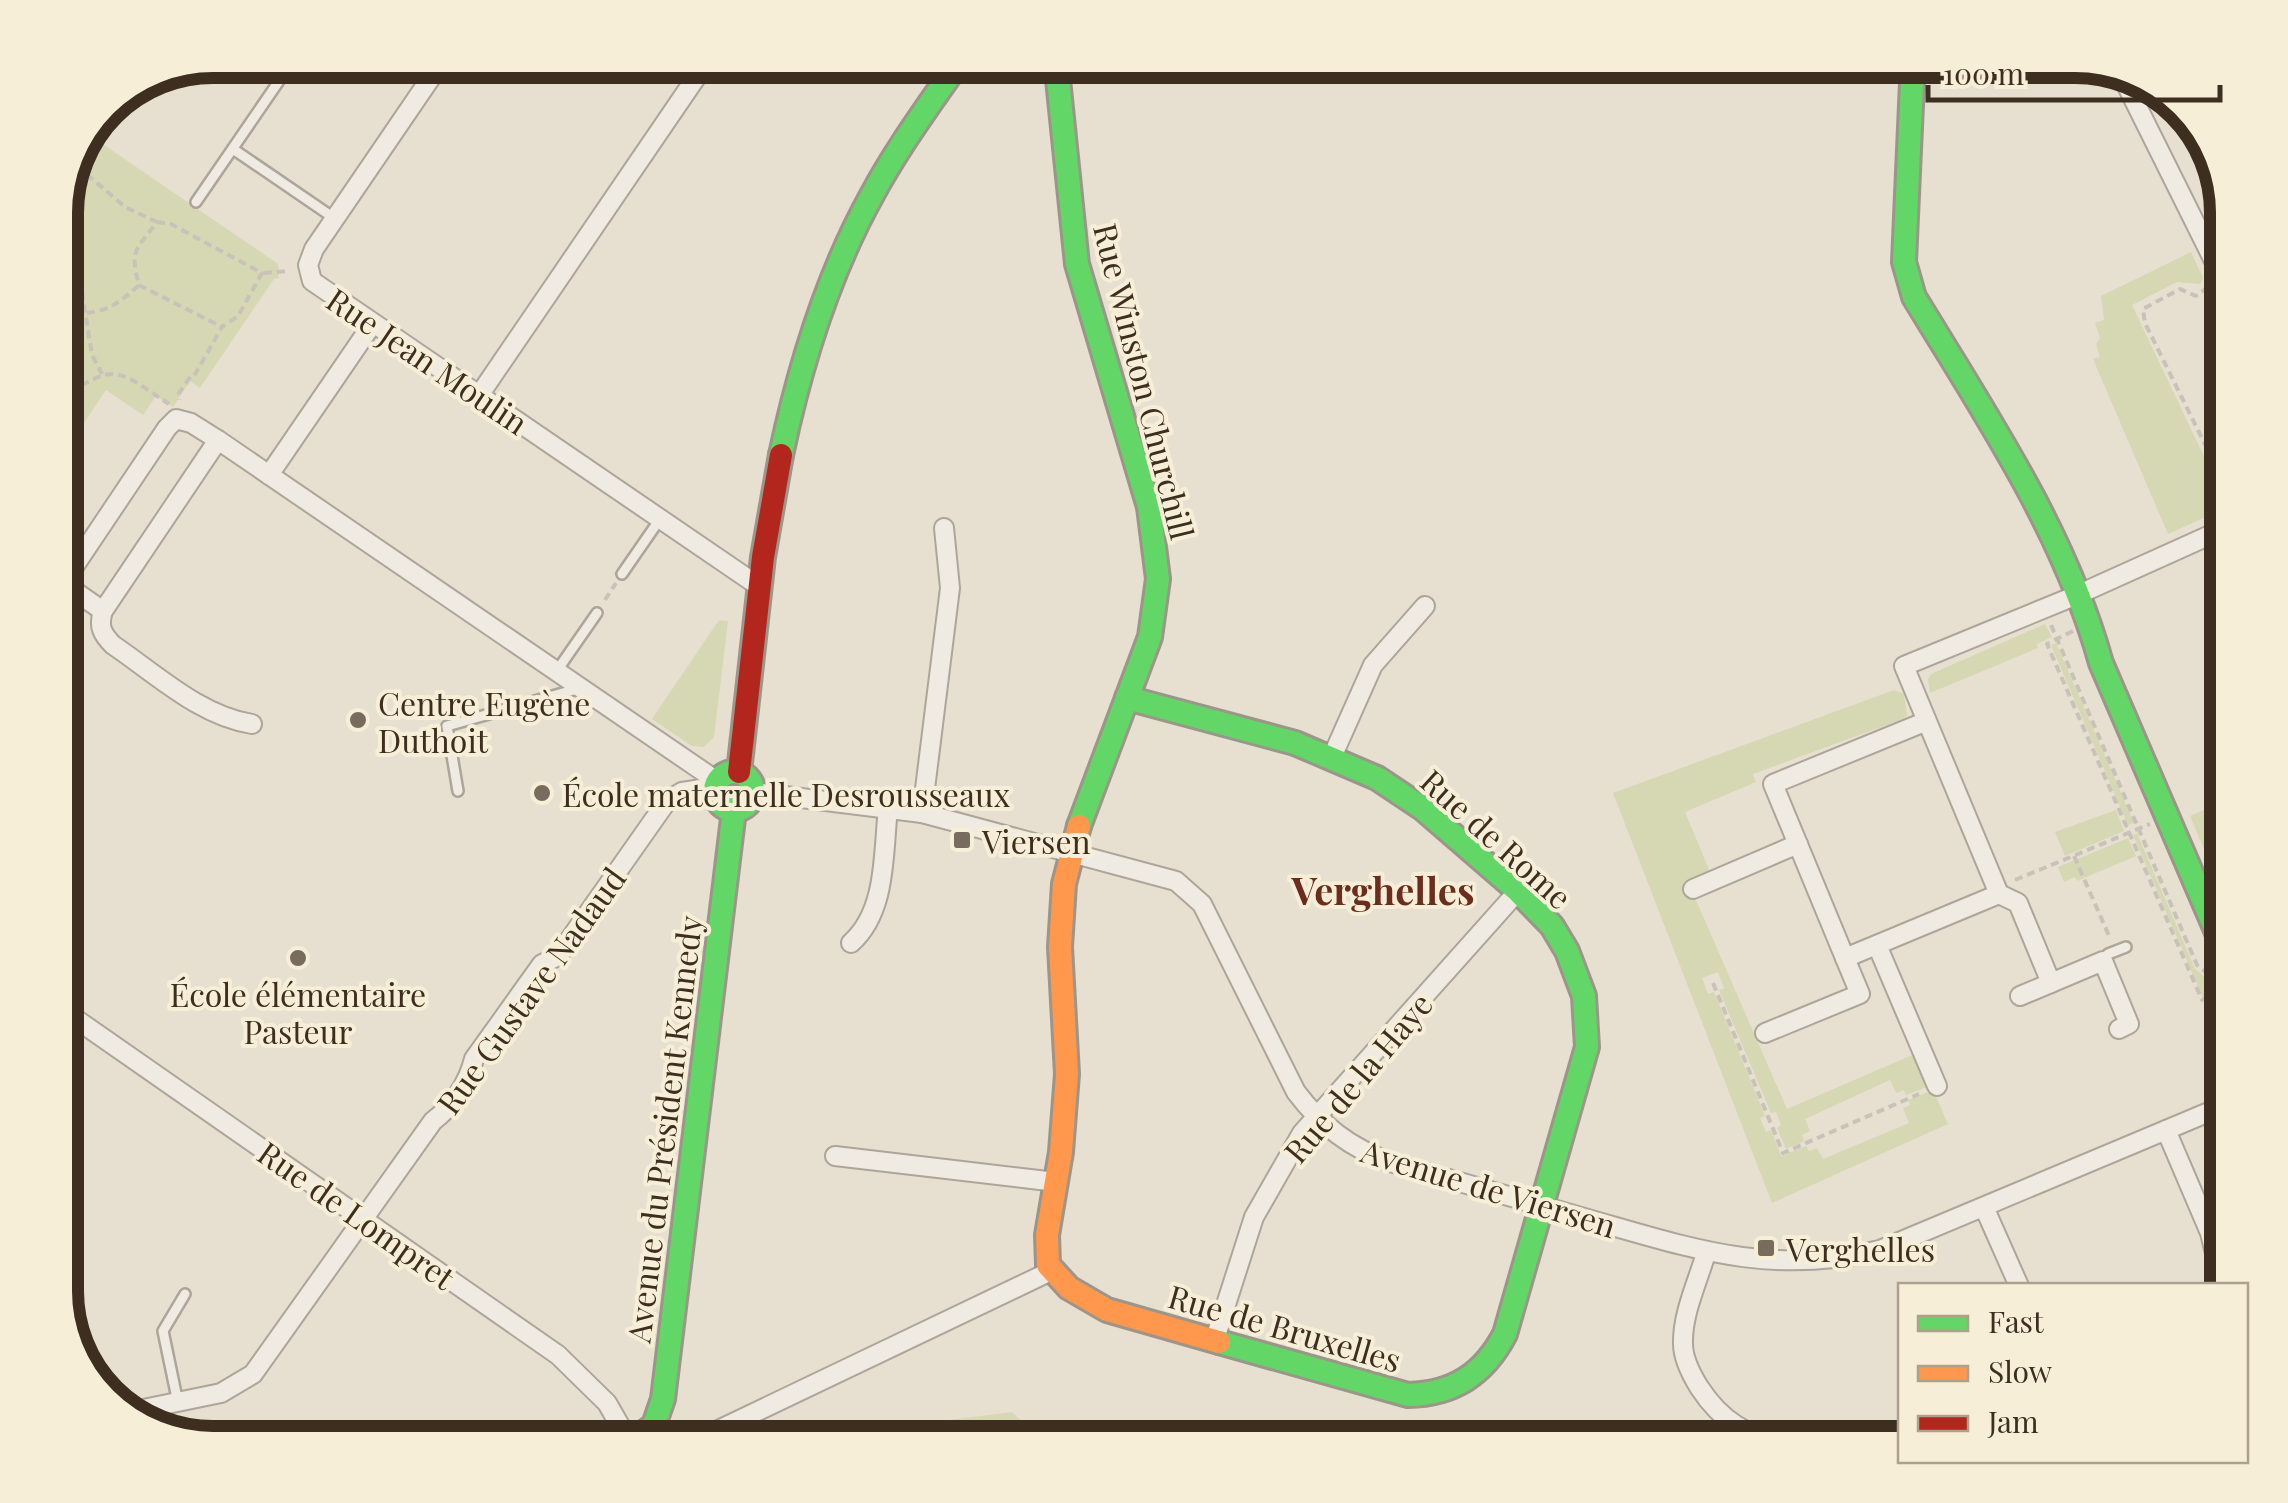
<svg xmlns="http://www.w3.org/2000/svg" width="2288" height="1503" font-family="'Playfair Display',serif">
<style>
.green{fill:#d6d7b3}
.lines{fill:none;stroke-linecap:round;stroke-linejoin:round}
.lane-casing{stroke:#ada599;stroke-width:14}
.street-casing{stroke:#ada599;stroke-width:22}
.fast-casing{stroke:#9c958a;stroke-width:28}
.slow-casing{stroke:#9c958a;stroke-width:28}
.jam-casing{stroke:#9c958a;stroke-width:28}
.path{stroke:#c8c2b9;stroke-width:4;stroke-dasharray:8 5;stroke-linecap:butt}
.lane{stroke:#efebe3;stroke-width:9}
.street{stroke:#efebe3;stroke-width:18}
.fast{stroke:#63d668;stroke-width:22}
.slow{stroke:#ff974d;stroke-width:22}
.jam{stroke:#b3261e;stroke-width:22}
.poi-dot{fill:#786c5e;stroke:#f7eed8;stroke-width:4}
.labels{text-anchor:middle;dominant-baseline:central;stroke-width:8;stroke-linejoin:round;paint-order:stroke}
.street-label{font-size:32px;fill:#3d2e20;stroke:#f7eed8}
.poi-label{font-size:32px;fill:#3d2e20;stroke:#f7eed8;text-anchor:start}
.quarter-label{font-size:38px;font-weight:bold;fill:#6b2e1e;stroke:#f7eed8}
.rim{fill:none;stroke:#3d2e20;stroke-width:12}
</style>
<rect width="100%" height="100%" fill="#e7e0d1"/>
<g class="green">
<polygon points="91,136 278,264 279,278 274,279 200,388 190,381 173,407 156,396 143,415 106,390 60,459 60,203"/>
<polygon points="2191,252 2203,278 2200,284 2177,282 2132,305 2228,507 2168,534 2093,359 2100,357 2096,344 2100,338 2095,323 2104,320 2101,296"/>
<polygon points="719,620 728,621 714,737 704,747 692,746 652,719"/>
<polygon points="2045,624 2052,637 2037,644 2038,648 1930,693 1928,679 1931,674"/>
<polygon points="2056,643 2134,823 2128,825 2051,645"/>
<polygon points="1894,690 1904,694 1907,716 1900,720 1753,774 1756,782 1685,812 1710,872 1688,881 1690,886 1687,887 1692,898 1695,898 1787,1109 1917,1053 1931,1085 1906,1095 1904,1090 1896,1093 1890,1080 1805,1119 1810,1131 1802,1135 1804,1141 1786,1149 1777,1128 1781,1125 1776,1112 1771,1113 1719,990 1724,988 1718,972 1702,978 1708,994 1714,992 1765,1116 1760,1118 1766,1132 1771,1130 1781,1156 1806,1146 1809,1151 1817,1148 1823,1159 1909,1123 1903,1108 1910,1105 1908,1100 1933,1090 1948,1124 1772,1203 1613,793"/>
<polygon points="2228,799 2228,906 2190,816"/>
<polygon points="2116,810 2124,831 2065,856 2055,832"/>
<polygon points="2137,833 2195,969 2221,990 2203,998 2133,835"/>
<polygon points="2128,838 2136,856 2077,881 2075,877 2064,882 2058,867"/>
<polygon points="1012,1412 1046,1443 841,1443 910,1425"/>
</g>
<g class="lines">
<g class="lane-casing">
<g id="lane">
<polyline points="233,149 334,218"/>
<polyline points="196,202 279,81"/>
<polyline points="622,574 660,519"/>
<polyline points="556,672 597,613"/>
<polyline points="458,791 447,726 577,689"/>
<polyline points="2103,961 2108,954 2126,947"/>
<polyline points="178,1403 163,1331 185,1294"/>
</g>
</g>
<g class="street-casing">
<g id="street">
<polyline points="443,60 314,249 308,265 312,281 760,587"/>
<polyline points="1542,60 1550,66"/>
<polyline points="2121,74 2221,275 2228,282"/>
<polyline points="103,114 111,102"/>
<polyline points="480,394 708,60"/>
<polyline points="218,440 717,781"/>
<polyline points="269,475 373,323"/>
<path d="M103 611 63 583 167 428 176 419 191 423 218 440 103 611C98 626 102 634 113 645 156 674 200 716 252 724"/>
<polyline points="1927,721 1773,784 1845,958 1999,894 1904,666 2077,595 2228,527"/>
<polyline points="1332,757 1373,665 1425,606"/>
<path d="M753 792 922 813 1176 881 1202 904 1296 1092C1321 1125 1350 1148 1390 1162 1456 1181 1522 1200 1588 1219 1694 1249 1769 1276 1880 1250L2228 1104"/>
<polyline points="922,813 950,588 944,528"/>
<polyline points="1693,889 1798,844"/>
<polyline points="1999,894 2018,903 2051,983"/>
<path d="M851 943C887 911 883 853 888 808"/>
<polyline points="1877,945 1937,1086"/>
<polyline points="2020,996 2103,961 2129,1024 2119,1029"/>
<polyline points="60,1008 558,1355 607,1403 630,1443"/>
<polyline points="1765,1033 1860,994 1845,958"/>
<polyline points="2166,1130 2210,1233 2223,1286"/>
<polyline points="835,1156 1056,1182"/>
<polyline points="1984,1207 2019,1286"/>
<path d="M1706 1253C1698 1281 1682 1314 1683 1344 1683 1359 1691 1374 1699 1387 1721 1421 1747 1437 1788 1443"/>
<polyline points="1214,1342 1254,1217 1302,1133 1518,891"/>
<path d="M124 1413 221 1393 253 1374 433 1121C453 1106 468 1083 474 1059L542 964 558 956 667 801 682 792 715 787"/>
<polyline points="691,1443 1051,1271"/>
</g>
</g>
<g class="fast-casing">
<g id="fast">
<polyline points="1056,60 1077,264 1149,507 1158,579 1150,637 1079,826"/>
<path d="M1913 60 1904 262 1914 297C1985 414 2064 530 2101 663L2228 958"/>
<path d="M781 455C800 365 827 276 872 195 897 148 930 104 960 60"/>
<path d="M1127 698 1295 743 1377 778 1422 808 1518 891 1552 926 1567 951 1584 996 1587 1047 1505 1334C1484 1374 1454 1394 1408 1395L1219 1342"/>
<circle cx="734" cy="791" r="19"/>
<polyline points="631,1443 654,1425 663,1399 734,810"/>
</g>
</g>
<g class="slow-casing">
<polyline id="slow" points="1079,826 1064,884 1060,947 1067,1074 1061,1152 1047,1235 1048,1265 1069,1288 1107,1310 1219,1342"/>
</g>
<g class="jam-casing">
<polyline id="jam" points="739,772 763,557 781,455"/>
</g>
<g class="path">
<polyline points="79,162 93,144 99,128"/>
<path d="M77 166 125 207 157 222C137 249 129 249 139 285 121 301 110 311 85 313"/>
<polyline points="60,213 73,175"/>
<polyline points="60,220 72,231 92,355 102,374"/>
<polyline points="157,222 171,224 262,273 238,316 222,327 194,376 191,376 179,393 179,400"/>
<polyline points="264,273 289,271"/>
<polyline points="139,285 222,327"/>
<polyline points="2208,287 2196,296 2180,289 2143,309 2145,323 2228,491"/>
<path d="M60 400C116 361 116 369 169 404"/>
<polyline points="605,600 616,583"/>
<polyline points="2051,625 2197,965 2228,990"/>
<polyline points="2073,631 2047,644 2202,1000 2228,989"/>
<polyline points="60,637 78,612"/>
<polyline points="2074,856 2110,938"/>
<polyline points="2015,880 2150,824"/>
<polyline points="1713,983 1783,1153 1919,1094"/>
</g>
<use href="#lane" class="lane"/>
<use href="#street" class="street"/>
<use href="#fast" class="fast"/>
<use href="#slow" class="slow"/>
<use href="#jam" class="jam"/>
</g>
<g class="poi-dot">
<circle cx="358" cy="720" r="10"/>
<circle cx="542" cy="793" r="10"/>
<rect x="952" y="830" width="20" height="20" rx="5"/>
<circle cx="298" cy="958" r="10"/>
<rect x="1756" y="1238" width="20" height="20" rx="5"/>
</g>
<g class="labels">
<g class="street-label">
<text transform="translate(428 360) rotate(34)">Rue Jean Moulin</text>
<text transform="translate(1145 381) rotate(76)">Rue Winston Churchill</text>
<text transform="translate(1497 838) rotate(42)">Rue de Rome</text>
<text transform="translate(530 990) rotate(-54)">Rue Gustave Nadaud</text>
<text transform="translate(1357 1077) rotate(-50)">Rue de la Haye</text>
<text transform="translate(663 1129) rotate(-83)">Avenue du Président Kennedy</text>
<text transform="translate(1489 1187) rotate(17)">Avenue de Viersen</text>
<text transform="translate(357 1214) rotate(35)">Rue de Lompret</text>
<text transform="translate(1285 1327) rotate(16)">Rue de Bruxelles</text>
</g>
<g class="poi-label">
<text x="378" y="702">Centre Eugène<tspan x="378" dy="37">Duthoit</tspan></text>
<text x="562" y="793">École maternelle Desrousseaux</text>
<text x="982" y="840">Viersen</text>
<text x="298" y="993" text-anchor="middle">École élémentaire<tspan x="298" dy="37">Pasteur</tspan></text>
<text x="1786" y="1248">Verghelles</text>
</g>
<g class="quarter-label">
<text x="1383" y="889">Verghelles</text>
</g>
</g>
<path d="M0 0H2288V1503H0ZM213 78H2075A135 135 0 0 1 2210 213V1291A135 135 0 0 1 2075 1426H213A135 135 0 0 1 78 1291V213A135 135 0 0 1 213 78Z" fill="#f7eed8" fill-rule="evenodd"/>
<path class="rim" d="M213 78H2075A135 135 0 0 1 2210 213V1291A135 135 0 0 1 2075 1426H213A135 135 0 0 1 78 1291V213A135 135 0 0 1 213 78Z"/>
<rect x="1898" y="1283" width="350" height="180" fill="#f7eed8" stroke="#ada18e" stroke-width="2.5"/>
<rect x="1918" y="1316" width="50" height="15" fill="#63d668" stroke="#ada18e" stroke-width="2.5"/>
<text x="1988" y="1333" font-size="30" fill="#3d2e20">Fast</text>
<rect x="1918" y="1366" width="50" height="15" fill="#ff974d" stroke="#ada18e" stroke-width="2.5"/>
<text x="1988" y="1383" font-size="30" fill="#3d2e20">Slow</text>
<rect x="1918" y="1416" width="50" height="15" fill="#b3261e" stroke="#ada18e" stroke-width="2.5"/>
<text x="1988" y="1433" font-size="30" fill="#3d2e20">Jam</text>
<path d="M1928 85v15h292v-15" fill="none" stroke="#3d2e20" stroke-width="5"/>
<text x="1943" y="85" font-size="30" fill="#3d2e20" stroke="#f7eed8" stroke-width="8" paint-order="stroke">100 m</text>
</svg>
